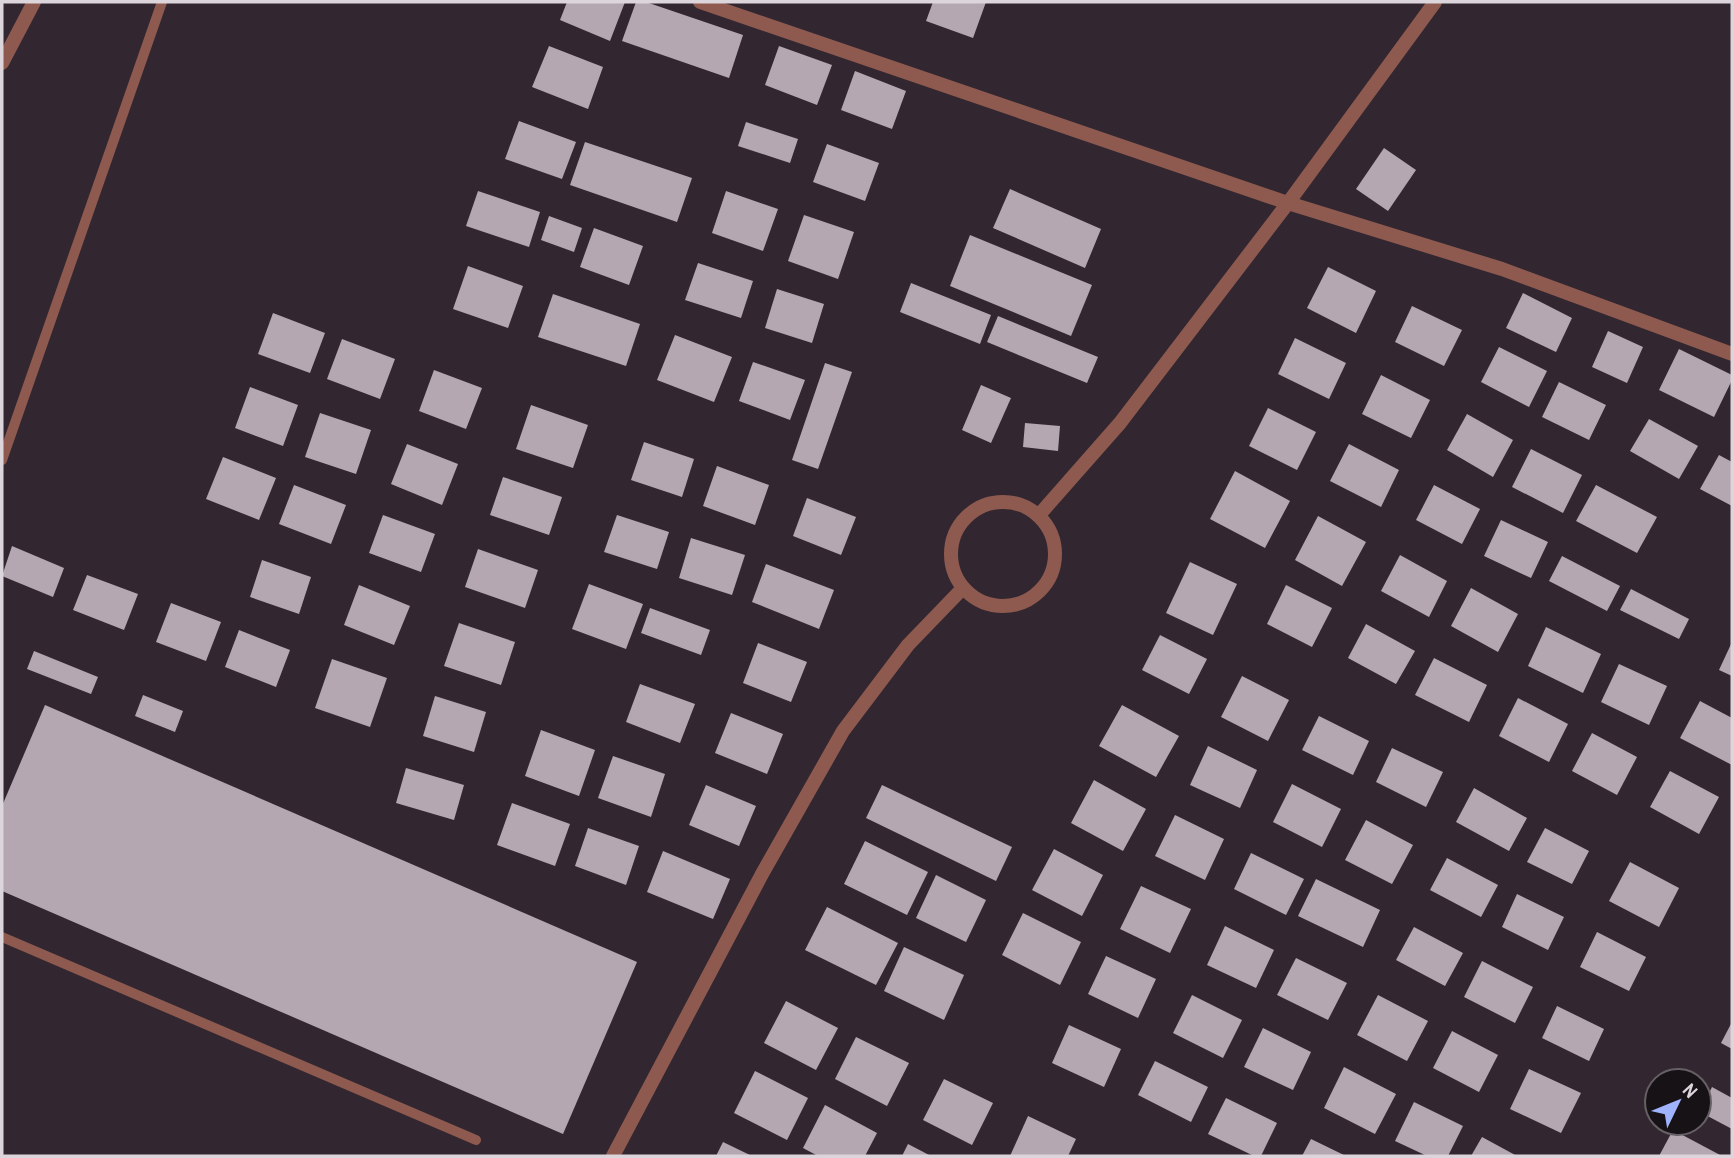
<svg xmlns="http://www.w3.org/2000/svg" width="1734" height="1158" font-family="'Archivo Narrow',sans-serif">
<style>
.building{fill:#b4a7b2}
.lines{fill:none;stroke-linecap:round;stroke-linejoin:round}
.service{stroke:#8e5a4f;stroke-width:10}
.minor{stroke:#8e5a4f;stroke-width:14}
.tertiary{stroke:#8e5a4f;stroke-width:14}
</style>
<rect width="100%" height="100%" fill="#322730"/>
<g class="building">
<polygon points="567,2 625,2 610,41 560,20"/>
<polygon points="636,2 646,2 743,35 729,78 622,41"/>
<polygon points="933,2 986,2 973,38 926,21"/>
<polygon points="549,46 603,67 588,109 532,87"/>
<polygon points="779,46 832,65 817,105 765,85"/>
<polygon points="855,71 906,91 892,129 841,110"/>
<polygon points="519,121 576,142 562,179 505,159"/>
<polygon points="746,122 798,139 790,163 738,146"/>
<polygon points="585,142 692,178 677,222 570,185"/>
<polygon points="827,144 879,163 865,201 813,182"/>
<polygon points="1384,148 1416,170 1388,211 1356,189"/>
<polygon points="1010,189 1101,229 1085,268 993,228"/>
<polygon points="478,191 540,212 529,247 466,226"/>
<polygon points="726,191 778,209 763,251 712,233"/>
<polygon points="804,215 854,232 838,279 788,261"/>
<polygon points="549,216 582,228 574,252 541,240"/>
<polygon points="594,228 643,246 629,285 580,267"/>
<polygon points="970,235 1092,285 1071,336 950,286"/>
<polygon points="698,263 753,281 741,318 685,300"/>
<polygon points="468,266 523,286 508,328 453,309"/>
<polygon points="1328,267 1376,291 1356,333 1307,308"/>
<polygon points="911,283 991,315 980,344 900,312"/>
<polygon points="777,289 824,304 812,343 765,328"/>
<polygon points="1523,293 1572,318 1556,352 1506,328"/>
<polygon points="553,294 640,324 626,366 538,337"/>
<polygon points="1412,306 1462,330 1444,366 1395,342"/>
<polygon points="273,313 325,333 310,373 258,354"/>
<polygon points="998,316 1098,357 1087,383 987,342"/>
<polygon points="1608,331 1643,347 1627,383 1592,367"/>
<polygon points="675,335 732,357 714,402 657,380"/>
<polygon points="1295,338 1346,363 1329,399 1278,374"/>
<polygon points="342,339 395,359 380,399 327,379"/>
<polygon points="1499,347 1547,371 1529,407 1481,382"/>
<polygon points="1679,349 1732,375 1732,380 1714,417 1659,390"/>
<polygon points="753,362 805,380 790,420 739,401"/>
<polygon points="825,363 852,372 818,469 792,460"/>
<polygon points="434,370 482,388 466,429 419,411"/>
<polygon points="1381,375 1430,400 1411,438 1362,414"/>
<polygon points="1559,382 1606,405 1589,440 1542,417"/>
<polygon points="981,385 1011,398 991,443 962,430"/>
<polygon points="250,387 298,405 283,446 235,428"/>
<polygon points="531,405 588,425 573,468 516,449"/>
<polygon points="1268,408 1316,432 1297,470 1249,446"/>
<polygon points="320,413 371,430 356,474 305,457"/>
<polygon points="1467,414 1513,440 1493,477 1447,450"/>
<polygon points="1649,419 1698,446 1679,479 1630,451"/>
<polygon points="1025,423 1060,426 1058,451 1023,447"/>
<polygon points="644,442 694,459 682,497 631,480"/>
<polygon points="407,444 458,464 442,505 391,484"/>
<polygon points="1349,444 1399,470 1381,507 1330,481"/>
<polygon points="1531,449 1582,475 1563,513 1512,487"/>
<polygon points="1719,455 1732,462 1732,506 1700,489"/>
<polygon points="223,457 276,478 259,520 206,499"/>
<polygon points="717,466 769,485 755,525 703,506"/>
<polygon points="1235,471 1290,501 1265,548 1210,519"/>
<polygon points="503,477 562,497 549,535 490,515"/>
<polygon points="294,485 346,505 331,544 279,524"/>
<polygon points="1434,485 1480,509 1462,544 1416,520"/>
<polygon points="1596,485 1657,517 1637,553 1576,521"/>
<polygon points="807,498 856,517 841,555 793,536"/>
<polygon points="383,515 435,534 421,572 369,553"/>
<polygon points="617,515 669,532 657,569 604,552"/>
<polygon points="1318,516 1366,542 1342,586 1295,560"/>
<polygon points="1501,520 1548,542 1531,578 1484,556"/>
<polygon points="691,538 745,555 732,595 679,578"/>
<polygon points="12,546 64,568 53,597 2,576"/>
<polygon points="478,549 538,570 525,608 465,587"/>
<polygon points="1400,555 1447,581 1429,617 1381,591"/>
<polygon points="1562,556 1620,586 1607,611 1549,581"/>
<polygon points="262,560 311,577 299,614 250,597"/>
<polygon points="1190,562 1237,584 1213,635 1166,613"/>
<polygon points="766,564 834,590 819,629 752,602"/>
<polygon points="87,575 138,594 124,630 73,610"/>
<polygon points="589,584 643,604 626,649 572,629"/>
<polygon points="359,585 410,606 394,645 344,625"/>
<polygon points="1286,585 1332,608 1312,647 1267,624"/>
<polygon points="1471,588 1518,614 1498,652 1451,626"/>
<polygon points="1631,589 1689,619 1679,639 1620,610"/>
<polygon points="171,603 221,622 206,661 156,642"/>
<polygon points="650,608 710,630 701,655 641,633"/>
<polygon points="459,623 515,642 501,685 444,666"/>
<polygon points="1366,624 1415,651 1396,684 1348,658"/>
<polygon points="1546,627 1601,654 1583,693 1528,666"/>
<polygon points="239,630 290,650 276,687 225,667"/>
<polygon points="1160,635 1207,659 1189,694 1142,670"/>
<polygon points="1732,642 1732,676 1719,670"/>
<polygon points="758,643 807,662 791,702 743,683"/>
<polygon points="34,651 98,677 91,694 27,669"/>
<polygon points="1434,658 1487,685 1469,722 1415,695"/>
<polygon points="332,659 387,678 370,727 315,708"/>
<polygon points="1619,664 1667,686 1649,725 1601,702"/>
<polygon points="1242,676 1289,700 1268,741 1221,717"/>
<polygon points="640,684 695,704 680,743 626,722"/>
<polygon points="143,695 183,711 175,732 135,716"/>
<polygon points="435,696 486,712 474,752 423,736"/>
<polygon points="1518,698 1568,724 1549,762 1499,736"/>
<polygon points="1700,701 1732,718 1732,765 1680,738"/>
<polygon points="45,705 637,962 563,1134 2,891 2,806"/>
<polygon points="1122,705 1179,736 1156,777 1099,746"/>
<polygon points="731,713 783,734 767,774 715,753"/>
<polygon points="1319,716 1369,741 1353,775 1302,750"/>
<polygon points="541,730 595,750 579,796 525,776"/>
<polygon points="1592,733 1637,757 1617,795 1572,771"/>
<polygon points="1208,746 1257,770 1240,808 1190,785"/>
<polygon points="1392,748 1443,772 1426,807 1376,782"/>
<polygon points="613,756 665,774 651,817 598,798"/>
<polygon points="406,768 464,785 454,820 396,803"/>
<polygon points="1670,771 1719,797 1699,834 1650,807"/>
<polygon points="1094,780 1146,809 1123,851 1071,823"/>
<polygon points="1292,784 1341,809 1322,847 1273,822"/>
<polygon points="706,785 756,806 739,846 689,825"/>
<polygon points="882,785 1012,847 996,881 866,818"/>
<polygon points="1474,788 1527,818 1509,851 1456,822"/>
<polygon points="512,803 570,824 555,866 497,845"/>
<polygon points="1175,815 1224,839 1205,880 1155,856"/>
<polygon points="1366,820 1413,845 1392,884 1345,860"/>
<polygon points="588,828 639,846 626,885 575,866"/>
<polygon points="1545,828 1589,851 1572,884 1527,862"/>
<polygon points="865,841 928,872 907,915 844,884"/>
<polygon points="1054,849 1103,875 1082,916 1032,890"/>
<polygon points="663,851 730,879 713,919 647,892"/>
<polygon points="1251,853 1304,879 1286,915 1234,889"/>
<polygon points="1447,858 1498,885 1481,917 1430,890"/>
<polygon points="1630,862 1679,888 1659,927 1609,901"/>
<polygon points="936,875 986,900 966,942 916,918"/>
<polygon points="1316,879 1380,910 1363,947 1298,916"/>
<polygon points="1141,886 1191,909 1170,953 1120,929"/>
<polygon points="1517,894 1564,917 1548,950 1502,927"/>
<polygon points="827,907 898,943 876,985 805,950"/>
<polygon points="1023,913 1081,942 1060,985 1002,955"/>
<polygon points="1225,926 1274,950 1256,988 1207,965"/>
<polygon points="1414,927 1463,953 1445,986 1396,960"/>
<polygon points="1597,932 1646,957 1629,991 1580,967"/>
<polygon points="904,947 964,975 944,1020 884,991"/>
<polygon points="1106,956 1156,979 1138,1018 1088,994"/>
<polygon points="1296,958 1347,983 1328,1020 1277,995"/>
<polygon points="1482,961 1533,987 1515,1023 1464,997"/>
<polygon points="1192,995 1242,1020 1223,1058 1173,1033"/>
<polygon points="1378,995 1428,1021 1407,1061 1357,1035"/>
<polygon points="786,1001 838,1028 816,1070 764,1043"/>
<polygon points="1557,1006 1604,1029 1589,1061 1542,1038"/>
<polygon points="1732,1022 1732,1049 1721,1043"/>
<polygon points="1069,1025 1121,1049 1104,1087 1052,1063"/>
<polygon points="1263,1028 1311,1052 1293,1090 1244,1067"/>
<polygon points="1452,1031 1498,1055 1479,1092 1433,1068"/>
<polygon points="856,1037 909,1063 887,1106 835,1079"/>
<polygon points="1155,1061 1208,1087 1191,1122 1138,1095"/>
<polygon points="1344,1067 1396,1094 1375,1134 1324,1108"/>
<polygon points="1529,1069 1581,1093 1561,1133 1510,1109"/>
<polygon points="755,1071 808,1098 787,1140 734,1113"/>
<polygon points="944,1079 993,1103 972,1145 923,1120"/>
<polygon points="1712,1087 1732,1098 1732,1129 1700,1112"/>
<polygon points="1226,1098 1277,1123 1261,1156 1254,1156 1208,1134"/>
<polygon points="1414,1102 1463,1126 1448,1156 1427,1156 1395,1141"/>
<polygon points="825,1105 877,1133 865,1156 818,1156 803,1148"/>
<polygon points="1028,1116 1076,1139 1068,1156 1010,1156"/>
<polygon points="1673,1130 1722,1156 1659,1156"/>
<polygon points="1482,1137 1517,1156 1471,1156"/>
<polygon points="1311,1139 1346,1156 1302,1156"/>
<polygon points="723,1142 752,1156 716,1156"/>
<polygon points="908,1144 931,1156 902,1156"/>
</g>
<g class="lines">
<g class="service">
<polyline points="2,460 162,2"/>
<polyline points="2,937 476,1140"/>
</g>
<polyline class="minor" points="700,2 1288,203 1502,269 1732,354"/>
<g class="tertiary">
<polyline points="2,63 34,2"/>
<circle cx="1003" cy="554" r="52"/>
<polyline points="1039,515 1120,423 1288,203 1435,2"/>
<polyline points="613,1156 762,874 843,731 908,645 963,588"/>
</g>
</g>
<rect width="1734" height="1158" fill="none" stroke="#dcd5db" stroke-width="7"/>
<g transform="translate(1678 1102) rotate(47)"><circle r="33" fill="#171216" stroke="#666065" stroke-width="2"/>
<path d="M0-5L12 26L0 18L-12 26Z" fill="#a0b3fd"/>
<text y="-10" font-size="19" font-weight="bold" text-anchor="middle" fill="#dcd5db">N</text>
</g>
</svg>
